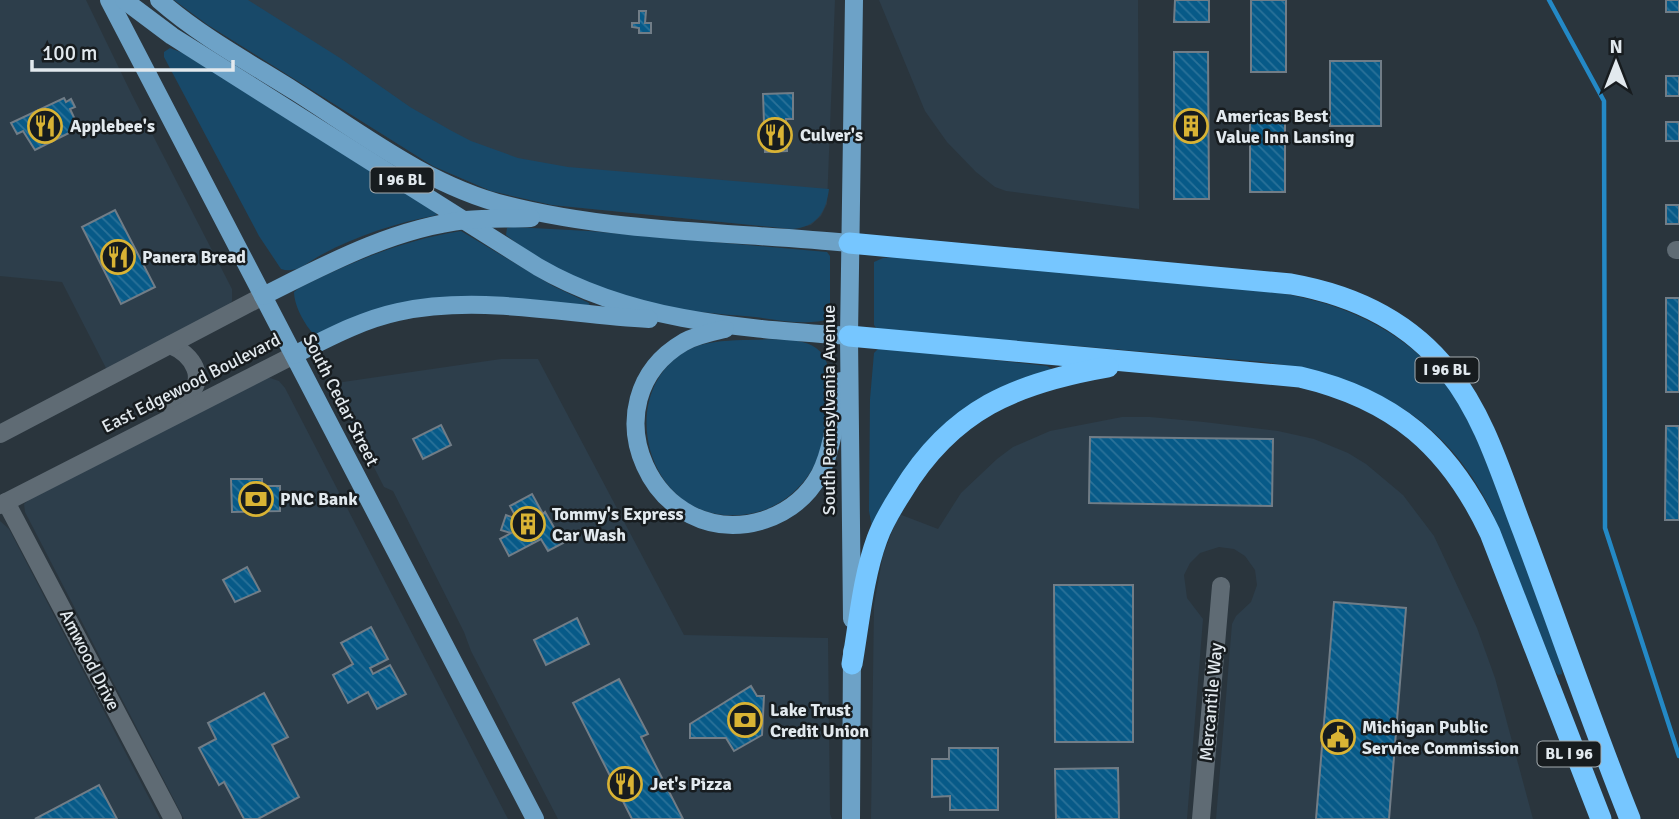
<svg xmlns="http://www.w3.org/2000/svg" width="1679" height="819" font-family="Signika,sans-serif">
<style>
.built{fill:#2d3e4b}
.green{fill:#184969}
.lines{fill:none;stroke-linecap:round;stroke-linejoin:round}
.stream{stroke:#2489c6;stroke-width:4.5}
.building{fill:url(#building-back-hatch);stroke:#717d87;stroke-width:2}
.minor{stroke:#5f6b74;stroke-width:18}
.major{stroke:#6da2c7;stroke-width:18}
.highway{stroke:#76c6ff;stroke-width:21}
.labels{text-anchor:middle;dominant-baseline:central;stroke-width:5;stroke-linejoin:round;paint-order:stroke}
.shield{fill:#171c1f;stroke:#a5acb0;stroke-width:2}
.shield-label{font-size:16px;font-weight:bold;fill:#e2e9ee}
.poi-label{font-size:18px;font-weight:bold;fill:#e2e9ee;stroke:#171c1f;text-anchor:start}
.street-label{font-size:18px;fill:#e2e9ee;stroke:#171c1f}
</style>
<defs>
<pattern id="building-back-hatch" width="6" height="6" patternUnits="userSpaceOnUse" patternTransform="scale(1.75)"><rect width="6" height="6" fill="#075a88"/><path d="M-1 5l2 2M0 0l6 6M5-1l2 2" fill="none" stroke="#2b7299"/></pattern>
</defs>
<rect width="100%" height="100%" fill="#2a353d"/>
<g class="built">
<polygon points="0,0 86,0 132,95 232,289 232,301 228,306 107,370 62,282 0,276"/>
<polygon points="174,0 835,0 827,204 821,216 811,225 792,229 552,205 491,191 433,166 208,25"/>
<polygon points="879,0 1138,0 1139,209 1006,191 995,187 976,172 947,142 925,111"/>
<polygon points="501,359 538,359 684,635 828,638 830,814 832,819 558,819 471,651 464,632 393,491 384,487 345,410 336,383"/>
<polygon points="267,377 279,381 285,388 508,819 184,819 25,512 24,504 30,499"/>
<polygon points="1122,417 1150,417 1204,422 1278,431 1314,439 1348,453 1366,464 1403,495 1434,536 1477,628 1495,678 1533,819 1216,819 1232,624 1236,616 1251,602 1257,585 1255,570 1245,556 1234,549 1219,547 1200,553 1190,563 1184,575 1187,598 1203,619 1187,819 871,819 874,605 883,555 899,514 938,529 961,493 997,459 1013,447 1050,431"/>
<polygon points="0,521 9,529 160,819 0,819"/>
</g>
<g class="green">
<path d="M174 0H248L340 58 410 107 450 130 471 141 518 158 568 167 829 189C826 212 817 227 792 229L552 205 491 191 433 166 208 25Z"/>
<path d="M170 48 183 53 434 211 437 215C396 223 358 235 321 255 308 262 297 274 281 269L259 236 164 57V52Z"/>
<path d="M513 227 589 231 827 252 830 256V319C807 326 779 320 755 317 719 314 680 311 644 303 596 291 544 266 506 235L507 228Z"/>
<path d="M461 231 553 286 589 303 590 306 487 299 321 334H314C305 326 294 305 294 292L299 288C351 262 403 240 461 231Z"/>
<path d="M895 257 1279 293C1349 304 1417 336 1456 399 1477 433 1490 472 1505 510 1524 562 1543 613 1561 665L1562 674 1558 675 1555 671 1492 512C1445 415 1366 376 1264 362L877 329 874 325V262L883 258Z"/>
<path d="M743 340C762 340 800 336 816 348 833 360 829 384 828 402 827 416 826 431 823 444 810 489 772 519 724 515 644 508 617 392 686 351 704 341 723 341 743 340Z"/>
<polygon points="884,348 1047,366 1052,369 1004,387 872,527 869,511 870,399 874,353 878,349"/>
</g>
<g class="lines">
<polyline class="stream" points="1549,0 1604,101 1605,528 1679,756"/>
</g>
<g class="building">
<polygon points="1175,0 1209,0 1209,22 1174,22"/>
<rect x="1251" y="0" width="35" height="72"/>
<rect x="1666" y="0" width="13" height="12"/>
<polygon points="639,11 646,11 645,23 651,23 651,33 639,33 639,28 632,27 632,23 639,23"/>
<polygon points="1174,52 1208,52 1209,199 1174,199"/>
<rect x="1330" y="61" width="51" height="65"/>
<rect x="1666" y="76" width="13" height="20"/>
<polygon points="793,93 793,119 786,119 787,151 765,152 763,94"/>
<polygon points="64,98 66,102 71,99 75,107 70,109 79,128 35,150 23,131 17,134 11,123"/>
<rect x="1250" y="118" width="35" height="74"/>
<rect x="1666" y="122" width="13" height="19"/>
<rect x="1666" y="205" width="13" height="19"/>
<polygon points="115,210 155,287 121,304 82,227"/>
<rect x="1666" y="298" width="13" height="94"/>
<polygon points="441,425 451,445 423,459 413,439"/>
<polygon points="1666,426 1679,426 1679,520 1665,520"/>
<polygon points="1090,437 1273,439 1272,506 1089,503"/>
<polygon points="231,479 262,479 262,486 280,486 280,511 232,512"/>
<polygon points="532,494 543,514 545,512 563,543 548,551 541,539 509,556 500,539 511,533 501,530 506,515 517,519 510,506"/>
<polygon points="247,567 260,591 235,602 223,580"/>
<polygon points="1054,585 1133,585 1133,742 1055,742"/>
<polygon points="1334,602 1406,608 1389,819 1316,819"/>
<polygon points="577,618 589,644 546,665 534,640"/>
<polygon points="371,627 388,659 370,668 373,674 390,665 406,694 377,709 368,692 348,703 333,675 353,664 341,643"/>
<polygon points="619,679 648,734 641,737 683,819 632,819 573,703"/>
<polygon points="751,686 757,696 764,696 762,735 734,751 726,738 690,738 690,724"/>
<polygon points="264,693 288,737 272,745 299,797 258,819 244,819 224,782 219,785 199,748 216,739 208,723"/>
<polygon points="949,748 998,748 998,810 950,810 950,796 932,797 932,759 949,759"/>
<polygon points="1118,768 1119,819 1056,819 1055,769"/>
<polygon points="99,785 117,819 35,819"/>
</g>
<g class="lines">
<g class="minor">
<polyline points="1676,250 1679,250"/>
<path d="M170 345C192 354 209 379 186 397 182 401 175 403 171 405"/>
<polyline points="0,434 263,296"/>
<polyline points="6,502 173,819"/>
<polyline points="0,505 294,355"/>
<polyline points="1201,819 1221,586"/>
</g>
<g class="major">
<polyline points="109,0 535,819"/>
<path d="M124 0 172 36 538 267C633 322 742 328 849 336"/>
<path d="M159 0C200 36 250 63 296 92 362 134 429 186 506 205 615 233 737 232 849 243"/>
<path d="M263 296C327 264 394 228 466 220 487 218 509 219 531 218"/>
<path d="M725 329C712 332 697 335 684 342 584 400 653 554 764 520 788 512 808 496 820 474 834 446 836 411 841 381"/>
<path d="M294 355C328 338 361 320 398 312 480 294 567 315 649 319"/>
<polyline points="852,619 849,336 854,0"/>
<polyline points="851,819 852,651"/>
</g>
<g class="highway">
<path d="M849 243 1291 284C1353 295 1410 322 1449 372 1485 417 1502 477 1523 531 1559 627 1592 724 1630 819"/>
<path d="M849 336 1300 377C1394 399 1449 446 1490 533L1601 819"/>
<path d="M852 664C859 624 863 577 877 539 883 522 893 506 902 492 952 409 1016 383 1108 367"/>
</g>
</g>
<defs>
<g id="restaurant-ring" transform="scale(1.75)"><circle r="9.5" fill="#171c1f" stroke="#d9b334" stroke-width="1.5"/><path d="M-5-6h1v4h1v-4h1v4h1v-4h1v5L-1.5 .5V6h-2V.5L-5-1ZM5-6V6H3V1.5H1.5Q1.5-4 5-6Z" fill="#d9b334"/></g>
<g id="building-ring" transform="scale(1.75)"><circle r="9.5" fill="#171c1f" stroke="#d9b334" stroke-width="1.5"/><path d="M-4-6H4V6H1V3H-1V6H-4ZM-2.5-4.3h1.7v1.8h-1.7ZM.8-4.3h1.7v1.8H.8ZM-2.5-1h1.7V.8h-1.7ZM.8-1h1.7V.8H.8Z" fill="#d9b334"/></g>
<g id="bank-ring" transform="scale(1.75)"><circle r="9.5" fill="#171c1f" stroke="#d9b334" stroke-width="1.5"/><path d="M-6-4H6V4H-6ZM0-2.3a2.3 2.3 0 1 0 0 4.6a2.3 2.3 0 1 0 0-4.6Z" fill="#d9b334"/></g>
<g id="civic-ring" transform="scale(1.75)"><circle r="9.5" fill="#171c1f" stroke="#d9b334" stroke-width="1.5"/><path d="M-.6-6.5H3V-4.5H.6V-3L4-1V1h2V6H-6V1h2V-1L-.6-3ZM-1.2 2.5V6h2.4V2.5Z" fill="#d9b334"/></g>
</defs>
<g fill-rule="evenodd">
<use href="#restaurant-ring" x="45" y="126"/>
<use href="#building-ring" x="1191" y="126"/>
<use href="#restaurant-ring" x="775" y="135"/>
<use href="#restaurant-ring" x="118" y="257"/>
<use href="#bank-ring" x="256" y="499"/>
<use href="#building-ring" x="528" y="524"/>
<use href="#bank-ring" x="745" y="720"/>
<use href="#civic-ring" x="1338" y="737"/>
<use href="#restaurant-ring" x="625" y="784"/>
</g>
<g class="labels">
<g class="shield">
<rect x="370.5" y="167.5" width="63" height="25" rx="5"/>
<rect x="1415.5" y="357.5" width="63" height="25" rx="5"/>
<rect x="1537.5" y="741.5" width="63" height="25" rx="5"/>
</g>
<g class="shield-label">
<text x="402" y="180">I 96 BL</text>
<text x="1447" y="370">I 96 BL</text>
<text x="1569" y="754">BL I 96</text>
</g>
<g class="poi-label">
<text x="1216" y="116">Americas Best<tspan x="1216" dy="21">Value Inn Lansing</tspan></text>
<text x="70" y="126">Applebee's</text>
<text x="800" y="135">Culver's</text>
<text x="142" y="257">Panera Bread</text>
<text x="280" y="499">PNC Bank</text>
<text x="552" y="514">Tommy's Express<tspan x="552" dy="21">Car Wash</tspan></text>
<text x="770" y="710">Lake Trust<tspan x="770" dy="21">Credit Union</tspan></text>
<text x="1362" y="727">Michigan Public<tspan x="1362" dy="21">Service Commission</tspan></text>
<text x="650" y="784">Jet's Pizza</text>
</g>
<g class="street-label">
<text transform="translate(191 383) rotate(-27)">East Edgewood Boulevard</text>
<text transform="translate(341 400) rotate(63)">South Cedar Street</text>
<text transform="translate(829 410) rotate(-90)">South Pennsylvania Avenue</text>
<text transform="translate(90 660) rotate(63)">Amwood Drive</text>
<text transform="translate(1211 702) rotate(-85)">Mercantile Way</text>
</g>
</g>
<g transform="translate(1616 63)" stroke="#171c1f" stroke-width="5" paint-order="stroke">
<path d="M0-5L12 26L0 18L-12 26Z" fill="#e2e9ee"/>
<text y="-10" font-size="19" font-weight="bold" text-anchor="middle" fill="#e2e9ee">N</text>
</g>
<path d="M32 60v10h201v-10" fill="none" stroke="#e2e9ee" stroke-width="3.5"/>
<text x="42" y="60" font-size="21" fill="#e2e9ee" stroke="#171c1f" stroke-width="5" paint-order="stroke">100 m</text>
</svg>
